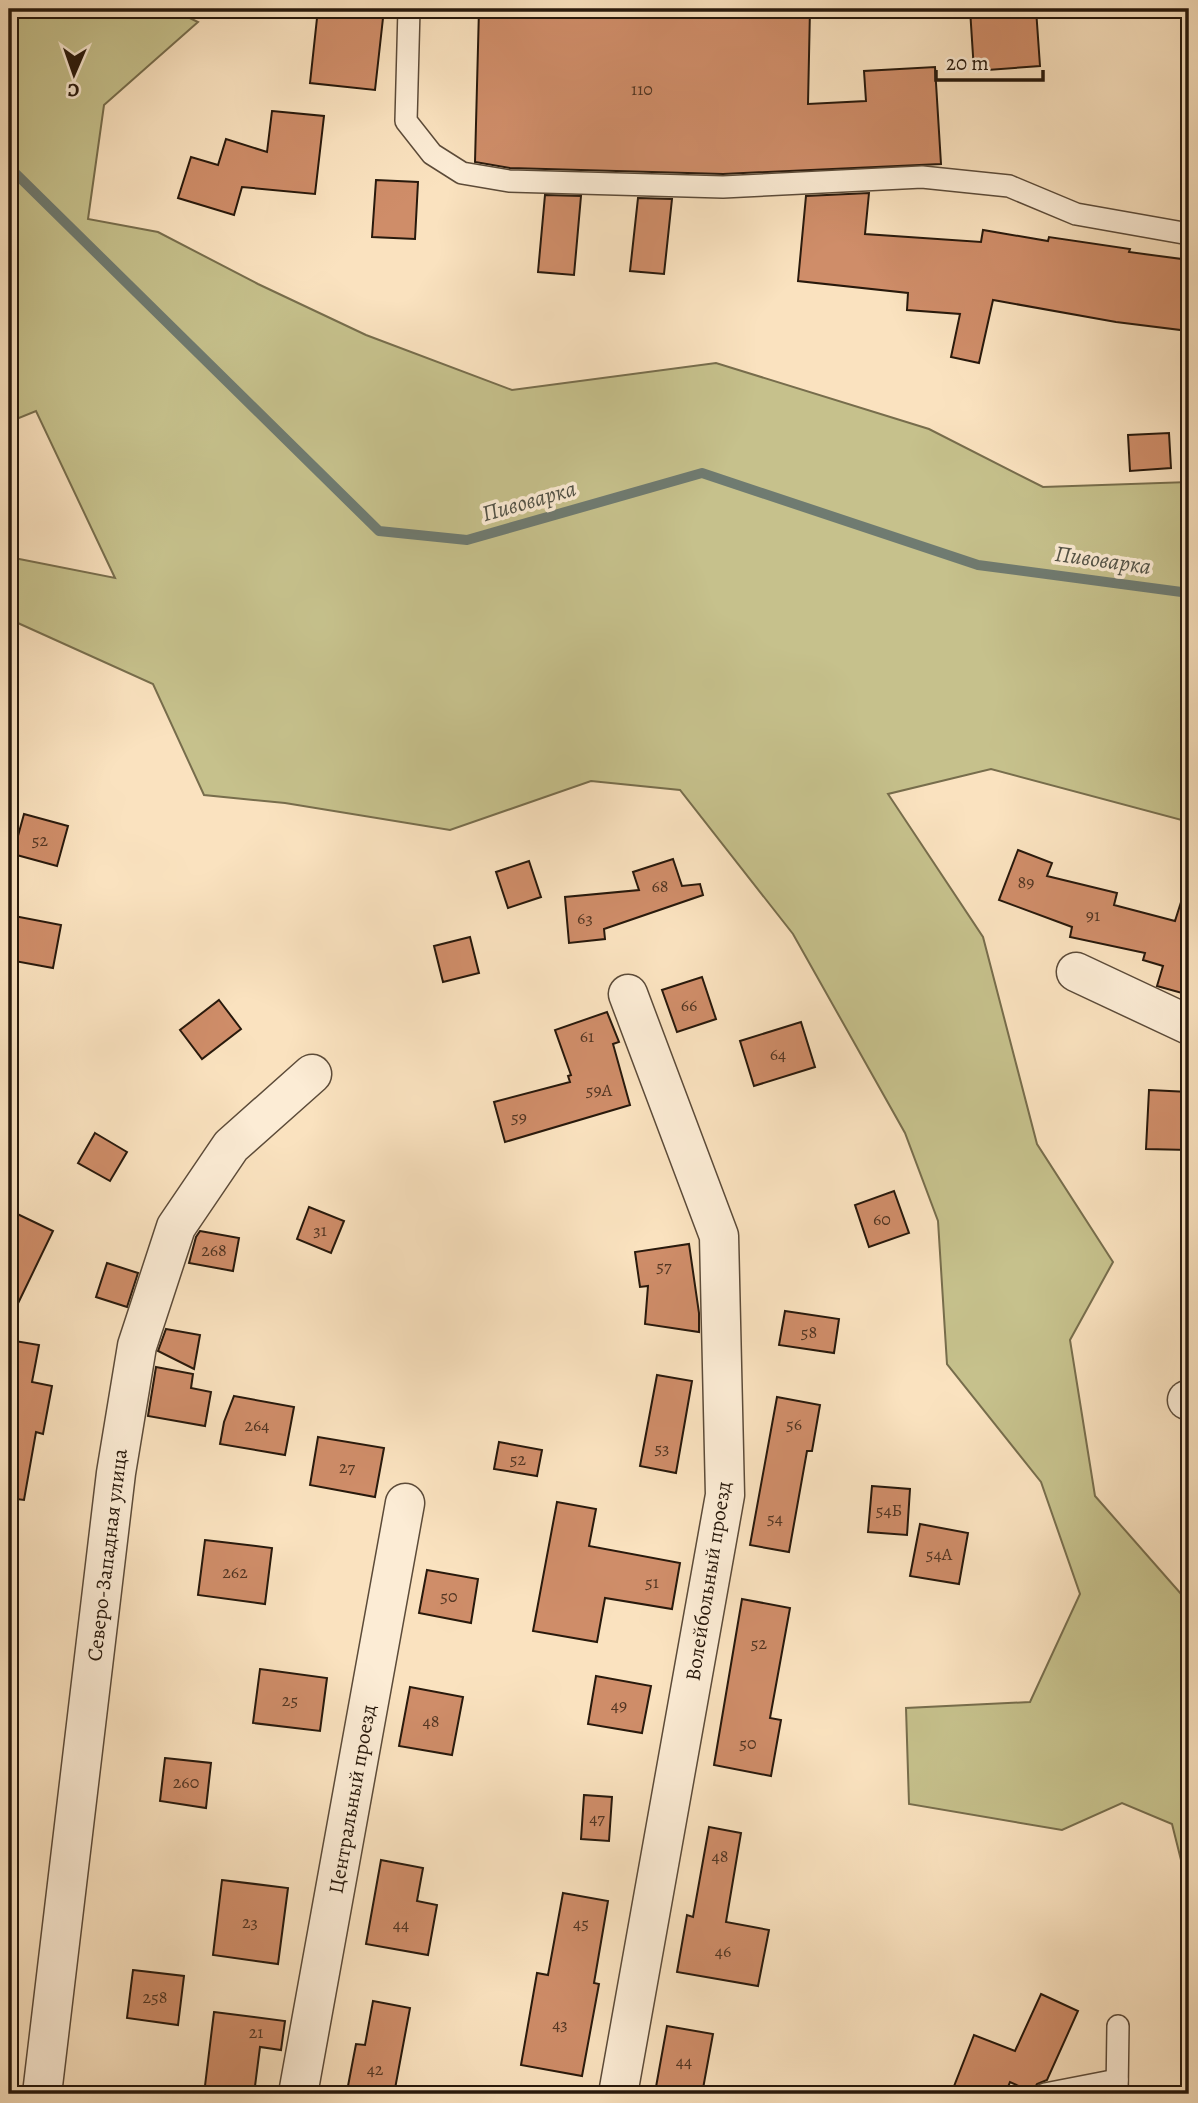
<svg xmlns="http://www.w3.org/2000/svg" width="1198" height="2103" font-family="Alegreya,serif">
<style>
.green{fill:#c6c18c;stroke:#776d4c;stroke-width:2}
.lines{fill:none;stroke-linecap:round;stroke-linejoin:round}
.stream{stroke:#6f7b71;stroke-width:10}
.building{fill:#cf8d69;stroke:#28190c;stroke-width:2}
.service-casing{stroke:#5c4b39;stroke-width:24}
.minor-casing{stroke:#5c4b39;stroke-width:41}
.service{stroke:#fcecd5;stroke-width:21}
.minor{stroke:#fcecd5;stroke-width:38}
.labels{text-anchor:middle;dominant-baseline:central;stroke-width:7;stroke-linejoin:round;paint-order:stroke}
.number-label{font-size:18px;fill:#523623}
.street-label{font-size:21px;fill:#28190c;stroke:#fcecd5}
.water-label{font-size:23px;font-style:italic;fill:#515247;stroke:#fcecd5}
</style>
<rect width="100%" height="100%" fill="#fae2bf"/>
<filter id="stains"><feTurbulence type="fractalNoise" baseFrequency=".00286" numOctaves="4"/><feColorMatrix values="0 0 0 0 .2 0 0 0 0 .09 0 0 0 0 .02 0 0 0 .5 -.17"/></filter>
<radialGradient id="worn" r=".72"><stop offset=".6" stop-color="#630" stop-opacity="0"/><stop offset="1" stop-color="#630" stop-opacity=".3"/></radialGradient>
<polygon class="green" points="9,9 171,9 198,22 104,105 88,219 158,232 258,284 366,335 512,390 716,363 929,429 1043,487 1189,482 1189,822 991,769 888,794 983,937 1037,1144 1113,1262 1070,1340 1095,1496 1189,1603 1189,1892 1172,1824 1122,1803 1062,1830 909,1804 906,1708 1030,1702 1080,1594 1041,1482 947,1364 938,1221 905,1133 793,934 680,790 591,781 450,830 285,803 204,795 153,684 9,619 9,557 115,578 36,411 9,422"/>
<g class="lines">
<polyline class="stream" points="9,167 379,531 467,540 702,473 978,565 1189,593"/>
</g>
<g class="building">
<polygon points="318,9 384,9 375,90 310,83"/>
<polygon points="479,9 810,9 808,104 866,101 864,71 935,67 941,164 723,174 510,168 475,162"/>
<polygon points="970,9 1036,9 1040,66 974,71"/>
<polygon points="272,111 324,116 315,194 242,187 234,215 178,198 191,157 218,165 226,139 267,152"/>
<polygon points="376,180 418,182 415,239 372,237"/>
<polygon points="869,193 865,234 981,242 983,230 1048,241 1049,237 1130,249 1129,252 1189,260 1189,331 1116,322 993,300 979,363 951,357 960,314 907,310 908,293 798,281 806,196"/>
<polygon points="545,195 581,196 574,275 538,272"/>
<polygon points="638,198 672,199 664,274 630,271"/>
<polygon points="1169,433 1171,468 1130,471 1128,435"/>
<polygon points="24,814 68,826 57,866 13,854"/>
<polygon points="1018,850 1052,863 1047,876 1117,893 1114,905 1175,921 1181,902 1189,903 1189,995 1157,986 1163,966 1143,960 1145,953 1070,937 1072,927 999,900"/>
<polygon points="673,859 682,886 700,884 703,895 604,929 605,939 569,943 565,897 639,890 633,872"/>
<polygon points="529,861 541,897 508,908 496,872"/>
<polygon points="9,915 61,925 53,968 9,960"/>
<polygon points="470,937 479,973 443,982 434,946"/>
<polygon points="702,977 716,1019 677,1032 662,990"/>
<polygon points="219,1000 241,1029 202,1059 180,1030"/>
<polygon points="607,1012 619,1042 613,1044 630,1105 505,1142 494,1102 570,1082 568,1076 571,1075 555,1030"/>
<polygon points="801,1022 815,1067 754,1086 740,1041"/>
<polygon points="1149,1090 1189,1092 1189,1150 1146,1149"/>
<polygon points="95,1133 127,1152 110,1181 78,1163"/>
<polygon points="894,1191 909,1233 869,1247 855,1205"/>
<polygon points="309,1207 344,1221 331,1253 297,1239"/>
<polygon points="9,1210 53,1231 9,1322"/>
<polygon points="200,1231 239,1238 233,1271 189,1263 196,1237"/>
<polygon points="689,1244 699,1313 699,1332 645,1324 648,1286 640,1287 635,1252"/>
<polygon points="107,1263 138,1273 127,1307 96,1297"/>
<polygon points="785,1311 839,1319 834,1353 779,1345"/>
<polygon points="166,1329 200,1335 194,1369 158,1351"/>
<polygon points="9,1340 39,1345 32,1382 52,1386 43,1434 36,1432 24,1500 9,1498"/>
<polygon points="156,1367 193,1374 191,1388 211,1392 205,1426 148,1416"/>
<polygon points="657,1375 692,1381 676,1473 640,1466"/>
<polygon points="234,1396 294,1407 285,1455 220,1444 224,1422"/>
<polygon points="777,1397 820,1405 812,1451 807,1451 789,1552 750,1545"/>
<polygon points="318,1437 384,1448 375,1497 310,1485"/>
<polygon points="499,1442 542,1450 537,1476 494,1469"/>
<polygon points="872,1486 910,1489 907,1535 868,1532"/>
<polygon points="557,1502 596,1509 589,1546 680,1563 672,1609 605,1598 597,1642 533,1631"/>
<polygon points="920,1524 968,1533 959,1584 910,1576"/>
<polygon points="205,1540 272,1548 265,1604 198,1595"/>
<polygon points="427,1570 478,1579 471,1623 419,1613"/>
<polygon points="742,1599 790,1608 770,1718 781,1720 771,1776 714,1765"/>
<polygon points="260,1669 327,1678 320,1731 253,1723"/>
<polygon points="596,1676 651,1686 642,1733 588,1724"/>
<polygon points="410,1687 463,1697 452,1755 399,1746"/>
<polygon points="165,1758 211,1763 206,1808 160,1801"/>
<polygon points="584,1795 612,1797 609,1841 581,1839"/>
<polygon points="709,1827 741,1833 726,1922 769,1930 758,1986 677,1972 687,1915 693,1917"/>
<polygon points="381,1860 423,1868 417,1901 437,1905 428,1955 366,1944"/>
<polygon points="222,1880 288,1888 278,1964 213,1955"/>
<polygon points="563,1893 608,1901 594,1983 599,1984 582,2076 521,2065 537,1973 548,1975"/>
<polygon points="133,1970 184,1976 178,2025 127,2018"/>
<polygon points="1041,1994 1078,2011 1047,2080 1037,2084 1032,2092 1010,2082 1005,2094 951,2094 974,2035 1015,2051"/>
<polygon points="373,2001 410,2008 394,2094 348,2086 356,2044 365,2045"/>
<polygon points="214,2012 285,2021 281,2050 260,2047 254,2094 204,2094"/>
<polygon points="667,2026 713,2034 702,2094 656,2087"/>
</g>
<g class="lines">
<g class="service-casing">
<g id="service">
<polyline points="409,9 406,121 432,154 462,173 509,181 723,187 922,177 1009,186 1076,214 1189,234"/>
<polyline points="1045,2094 1117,2080"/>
<polyline points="1117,2094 1118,2026"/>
</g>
</g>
<g class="minor-casing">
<g id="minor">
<polyline points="1076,972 1189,1025"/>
<polyline points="1187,1400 1189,1400"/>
<polyline points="42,2094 116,1473 137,1346 176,1227 231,1146 312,1074"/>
<polyline points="298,2094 405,1503"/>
<polyline points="618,2094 725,1495 719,1236 628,994"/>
</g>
</g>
<use href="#service" class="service"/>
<use href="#minor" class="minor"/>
</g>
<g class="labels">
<g class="number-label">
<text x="642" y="89">110</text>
<text x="40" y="840">52</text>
<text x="1026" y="882">89</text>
<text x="660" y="886">68</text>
<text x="1093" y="915">91</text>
<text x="585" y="918">63</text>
<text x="689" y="1005">66</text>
<text x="587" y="1036">61</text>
<text x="778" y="1054">64</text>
<text x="599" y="1090">59А</text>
<text x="519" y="1117">59</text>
<text x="882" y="1219">60</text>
<text x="320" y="1230">31</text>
<text x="214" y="1250">268</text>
<text x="664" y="1266">57</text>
<text x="809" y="1332">58</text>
<text x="794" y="1424">56</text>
<text x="257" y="1425">264</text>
<text x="662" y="1448">53</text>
<text x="518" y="1459">52</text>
<text x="347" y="1467">27</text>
<text x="889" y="1510">54Б</text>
<text x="775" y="1518">54</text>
<text x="939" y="1554">54А</text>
<text x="235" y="1572">262</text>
<text x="652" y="1582">51</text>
<text x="449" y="1596">50</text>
<text x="759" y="1643">52</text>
<text x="290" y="1700">25</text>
<text x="619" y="1705">49</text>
<text x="431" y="1721">48</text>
<text x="748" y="1743">50</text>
<text x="186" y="1782">260</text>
<text x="597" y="1818">47</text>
<text x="720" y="1856">48</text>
<text x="250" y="1922">23</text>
<text x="581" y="1923">45</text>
<text x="401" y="1924">44</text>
<text x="723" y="1951">46</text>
<text x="155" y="1997">258</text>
<text x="560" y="2024">43</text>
<text x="256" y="2032">21</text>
<text x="684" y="2061">44</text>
<text x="375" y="2069">42</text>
</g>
<g class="street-label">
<text transform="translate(107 1555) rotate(-83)">Северо-Западная улица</text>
<text transform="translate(708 1581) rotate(-81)">Волейбольный проезд</text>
<text transform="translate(352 1799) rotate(-80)">Центральный проезд</text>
</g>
<g class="water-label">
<text transform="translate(529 501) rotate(-16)">Пивоварка</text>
<text transform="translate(1103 560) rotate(8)">Пивоварка</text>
</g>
</g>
<rect width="1198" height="2103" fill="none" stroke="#fae2bf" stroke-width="35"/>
<rect x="10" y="10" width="1177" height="2082" fill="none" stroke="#28190c" stroke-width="3.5"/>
<rect x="18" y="18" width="1163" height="2068" fill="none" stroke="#28190c" stroke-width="2"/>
<g transform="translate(74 74) rotate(182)" stroke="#fcecd5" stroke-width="5" paint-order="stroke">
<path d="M0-5L12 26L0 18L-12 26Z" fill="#28190c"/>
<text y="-10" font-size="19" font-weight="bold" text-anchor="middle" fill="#28190c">С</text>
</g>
<path d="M936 70v10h107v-10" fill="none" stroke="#28190c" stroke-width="3.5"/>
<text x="946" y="70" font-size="21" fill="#28190c" stroke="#fcecd5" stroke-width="5" paint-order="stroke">20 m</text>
<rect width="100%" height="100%" filter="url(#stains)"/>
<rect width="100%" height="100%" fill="url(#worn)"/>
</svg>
